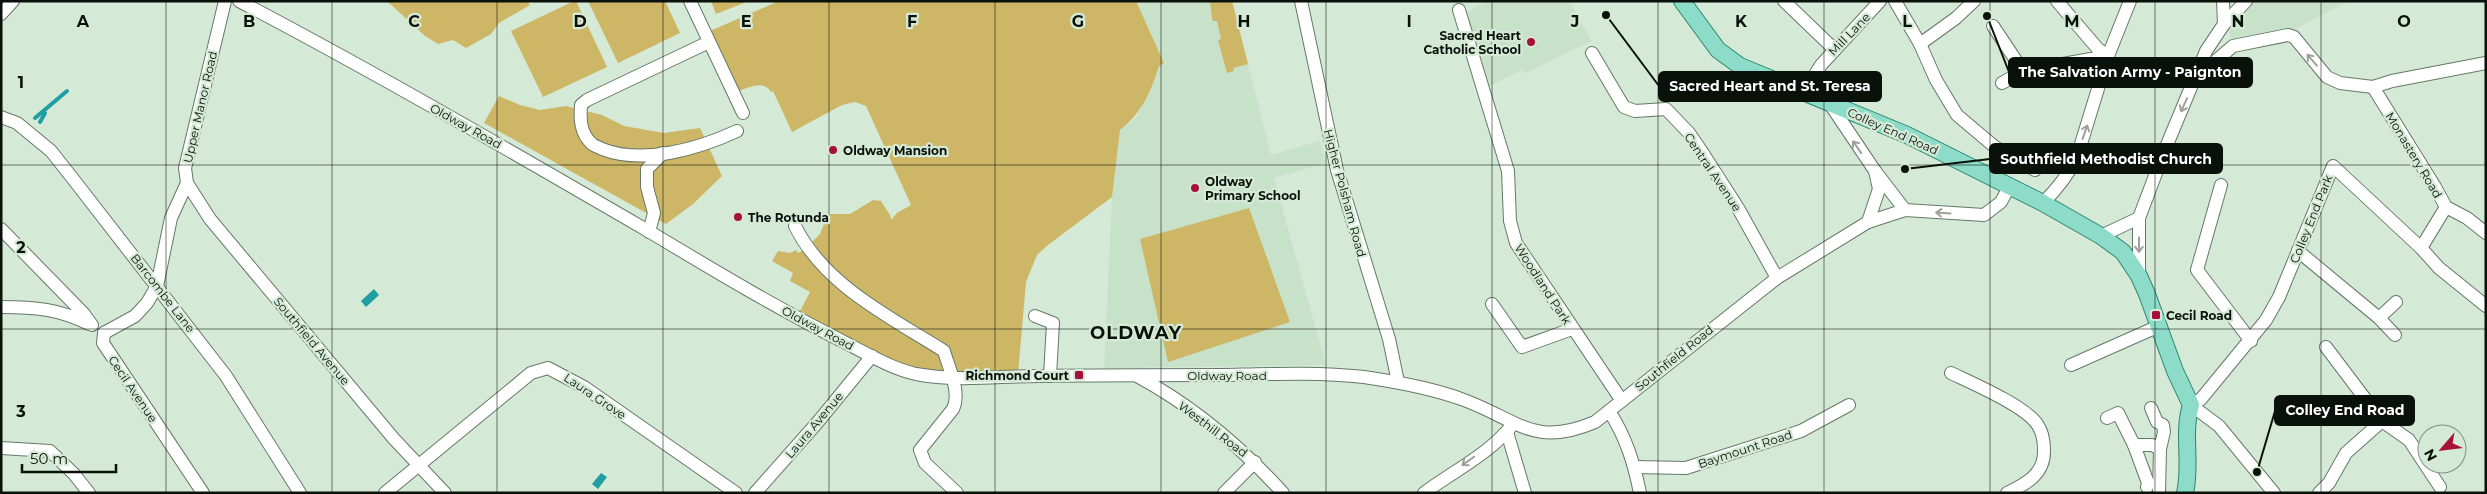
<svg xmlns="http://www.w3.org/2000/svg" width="2487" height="494" font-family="Montserrat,sans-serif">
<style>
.built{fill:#c7e2c8}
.green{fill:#cdb665}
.water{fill:#1f9ea3}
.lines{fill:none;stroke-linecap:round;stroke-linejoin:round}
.stream{stroke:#1f9ea3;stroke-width:4}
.minor-casing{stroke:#657866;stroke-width:14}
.major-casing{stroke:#2c866f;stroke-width:18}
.minor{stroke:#fff;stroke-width:12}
.major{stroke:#8cdcc9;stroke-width:16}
.oneway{stroke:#9da09d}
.grid{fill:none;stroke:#0a110a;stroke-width:1;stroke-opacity:0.55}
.poi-dot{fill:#a8103c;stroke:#d5ead6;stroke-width:2}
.labels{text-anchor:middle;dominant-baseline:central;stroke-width:4.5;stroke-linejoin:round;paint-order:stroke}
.street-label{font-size:12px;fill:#0a110a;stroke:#d5ead6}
.poi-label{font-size:12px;font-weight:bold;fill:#0a110a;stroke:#d5ead6;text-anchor:start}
.district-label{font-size:18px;font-weight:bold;letter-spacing:1px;fill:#0a110a;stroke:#d5ead6}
.grid-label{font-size:16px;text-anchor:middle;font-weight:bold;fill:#0a110a;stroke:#d5ead6;stroke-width:4.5;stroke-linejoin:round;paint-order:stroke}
.leader{fill:none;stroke:#0a110a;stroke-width:2}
.callout-dot{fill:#0a110a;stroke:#d5ead6;stroke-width:2}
.callout{fill:#0a110a;stroke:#0a110a;stroke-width:2}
.callout-label{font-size:14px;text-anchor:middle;font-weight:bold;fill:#fff}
</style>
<rect width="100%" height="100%" fill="#d5ead6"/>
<g class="built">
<polygon points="1136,1 1232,1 1271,155 1320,141 1325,163 1274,178 1326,365 1104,368 1112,198 1120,130 1136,117 1151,91 1159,65 1164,63"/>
<polygon points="1486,1 1569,1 1592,41 1525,73 1522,70 1490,86 1464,15"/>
<polygon points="2246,1 2348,1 2288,33 2234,43 2224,24"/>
</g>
<g class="green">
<polygon points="387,1 527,1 530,5 499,23 491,34 466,48 453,40 438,44 425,36"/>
<polygon points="574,1 576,1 607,67 543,97 511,31"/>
<polygon points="588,1 665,1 680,33 618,63"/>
<polygon points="711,1 749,1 716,14"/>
<path d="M779 1H1136L1164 63 1159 66C1150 94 1143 111 1120 130L1112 197 1048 245 1037 255 1026 282 1018 374 910 371 799 313 810 292 790 281 793 273 772 261 778 251 790 253 796 250 798 253 813 245 812 242 820 234 828 214H850L873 200 881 201 890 215 891 220 897 213 911 205 866 106 855 102 842 105 792 132 773 91 771 92C764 80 750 87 739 91L710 31Z"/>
<polygon points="1210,1 1232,1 1248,64 1233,68 1234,71 1227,73 1218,40 1221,39 1217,21 1213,21 1212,19"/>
<polygon points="499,96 520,105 540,110 566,106 602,115 624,126 664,133 700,128 722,176 693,204 666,224 484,123"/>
<polygon points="1249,208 1290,322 1168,362 1140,239"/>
</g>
<g class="water">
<polygon points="374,289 379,295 366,307 361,301"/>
<polygon points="601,473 607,477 598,489 592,484"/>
</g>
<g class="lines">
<g class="stream">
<polyline points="35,118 67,91"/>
<polyline points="40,122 45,113"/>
</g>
<g class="minor-casing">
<g id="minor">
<path d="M239 1C378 74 514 153 650 232 715 271 780 310 848 344 869 355 893 369 916 374 959 382 997 376 1040 376 1101 375 1163 375 1224 375 1270 374 1318 372 1364 377 1398 382 1432 388 1464 400 1518 420 1534 448 1595 422L1777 278 1868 222 1905 210"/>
<polyline points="690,1 743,113"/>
<polyline points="1301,1 1337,170 1389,339 1398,382"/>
<polyline points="1784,1 1834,49"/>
<polyline points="1895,1 1920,44 1936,80 1957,115 1995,147 2035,170"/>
<polyline points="2057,1 2098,49 2108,56"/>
<polyline points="2223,1 2224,24"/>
<polyline points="1459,10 1508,171 1510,221 1516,243 1622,401"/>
<polyline points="1,14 13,1"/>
<polyline points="1993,26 2023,71"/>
<path d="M709 42 587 100 581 105C580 119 580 133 592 144 594 146 599 147 602 149 643 165 698 149 737 131"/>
<polyline points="1920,44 1956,18 1974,1"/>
<polyline points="1592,53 1624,107 1635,111 1666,109 1689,133 1704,155 1738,208 1777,278"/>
<polyline points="2197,77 2233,46 2288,35 2294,37 2327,77 2340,83 2373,87 2392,81 2486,63"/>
<polyline points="2002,83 2023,71 2108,56"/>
<polyline points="2373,87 2435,187 2446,207 2467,218 2486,233"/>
<polyline points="1803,94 1821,65 1880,1"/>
<polyline points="1830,104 1875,171 1879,189 1868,222"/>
<polyline points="1,117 17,123 51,151 77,184 226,376 300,493"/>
<polyline points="1875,171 1905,210 1984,215 2001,202 2009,187"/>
<polyline points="187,183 210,219 394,439 445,493"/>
<polyline points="2221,185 2197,270 2251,341"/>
<path d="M2043 203C2057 189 2068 176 2077 157L2108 56 2130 1"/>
<path d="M795 226C824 285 890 317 944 351 949 369 961 392 953 409L920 450 925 463 957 493"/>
<polyline points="1,229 84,314 92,325"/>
<polyline points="649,232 654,213 647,187 647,169 663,153"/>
<polyline points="2101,236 2139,218"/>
<polyline points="2421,248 2439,268 2486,306"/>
<polyline points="2298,251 2379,318 2396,302"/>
<polyline points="2139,276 2139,218 2164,152 2206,51 2224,24 2246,1"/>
<polyline points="1492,304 1522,347 1572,329"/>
<path d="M1 307C35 307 59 309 89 324"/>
<polyline points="1035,316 1053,323 1050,376"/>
<polyline points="2379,318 2395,335"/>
<polyline points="104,333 135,316 147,303 157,286 171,218 187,183 185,168 225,1"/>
<polyline points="104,333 103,343 203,493"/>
<polyline points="2071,365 2159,326"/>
<path d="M1951 373C1972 383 2025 406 2037 424 2043 432 2044 440 2044 450 2045 474 2026 484 2007 493"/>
<path d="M1137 376C1191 405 1242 448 1283 493"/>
<polyline points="2151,408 2157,422 2163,425 2164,432 2160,449"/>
<path d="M1609 411C1626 437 1634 463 1640 493"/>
<polyline points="2107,418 2118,413 2134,445 2152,445 2160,449 2159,493"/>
<polyline points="2382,421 2409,440 2440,487"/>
<polyline points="1507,432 1525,493"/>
<polyline points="2134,445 2148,483 2147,487"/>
<polyline points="1,448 50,451 74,474 89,493"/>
<polyline points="1635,467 1686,468 1801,431 1849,405"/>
<polyline points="385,493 531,373 548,368 584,387 736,493"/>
<polyline points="755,493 817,423 872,356"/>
<polyline points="1224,493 1255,462"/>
<path d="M1424 493C1452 472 1491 453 1513 424"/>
<polyline points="2274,493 2219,426 2191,405 2201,399 2266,320 2279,297 2333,166 2421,248 2446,207"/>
<polyline points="2319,493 2329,483 2346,453 2382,421 2326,347"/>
</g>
</g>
<g class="major-casing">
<path id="major" d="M1682 1 1718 50 1740 66 1907 135 2043 203 2101 236 2123 252 2139 276 2147 294 2175 371 2191 405C2182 433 2192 464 2185 493"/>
</g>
<use href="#minor" class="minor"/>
<use href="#major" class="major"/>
</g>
<defs><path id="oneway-shaft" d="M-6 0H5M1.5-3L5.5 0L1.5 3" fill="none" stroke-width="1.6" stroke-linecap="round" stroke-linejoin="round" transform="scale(1.25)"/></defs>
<g class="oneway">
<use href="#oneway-shaft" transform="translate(2312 60) rotate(-131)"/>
<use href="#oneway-shaft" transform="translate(2184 105) rotate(114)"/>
<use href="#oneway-shaft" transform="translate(2085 132) rotate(-71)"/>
<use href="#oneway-shaft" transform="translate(1857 147) rotate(-125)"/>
<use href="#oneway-shaft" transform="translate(1943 213) rotate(-176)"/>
<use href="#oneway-shaft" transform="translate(2139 245) rotate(90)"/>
<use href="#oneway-shaft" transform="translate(1468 461) rotate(145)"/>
</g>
<path class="grid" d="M166 1V493M332 1V493M497 1V493M663 1V493M829 1V493M995 1V493M1161 1V493M1326 1V493M1492 1V493M1658 1V493M1824 1V493M1990 1V493M2155 1V493M2321 1V493M1 165H2486M1 329H2486"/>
<g class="poi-dot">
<circle cx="1531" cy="42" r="5"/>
<circle cx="833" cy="150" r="5"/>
<circle cx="1195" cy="188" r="5"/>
<circle cx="738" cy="217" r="5"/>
<rect x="2151" y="310" width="10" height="10" rx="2.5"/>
<rect x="1074" y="370" width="10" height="10" rx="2.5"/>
</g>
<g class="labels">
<g class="street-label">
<text transform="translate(1849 34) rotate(-46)">Mill Lane</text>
<text transform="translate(200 107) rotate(-77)">Upper Manor Road</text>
<text transform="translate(466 126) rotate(29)">Oldway Road</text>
<text transform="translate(1893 131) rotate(24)">Colley End Road</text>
<text transform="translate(2414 155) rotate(59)">Monastery Road</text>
<text transform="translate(1713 172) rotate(56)">Central Avenue</text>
<text transform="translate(1345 193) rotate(75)">Higher Polsham Road</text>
<text transform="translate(2311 219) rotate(-68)">Colley End Park</text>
<text transform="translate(1543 284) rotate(57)">Woodland Park</text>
<text transform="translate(163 293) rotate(52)">Barcombe Lane</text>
<text transform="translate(818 328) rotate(28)">Oldway Road</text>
<text transform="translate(312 341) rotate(50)">Southfield Avenue</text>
<text transform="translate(1674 358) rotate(-39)">Southfield Road</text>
<text x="1227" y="375">Oldway Road</text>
<text transform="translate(133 389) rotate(56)">Cecil Avenue</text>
<text transform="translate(595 396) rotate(34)">Laura Grove</text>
<text transform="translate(814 425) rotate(-50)">Laura Avenue</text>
<text transform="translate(1213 429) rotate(37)">Westhill Road</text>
<text transform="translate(1745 449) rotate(-18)">Baymount Road</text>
</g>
<g class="poi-label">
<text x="1521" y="35" text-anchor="end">Sacred Heart<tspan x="1521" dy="14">Catholic School</tspan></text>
<text x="843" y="150">Oldway Mansion</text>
<text x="1205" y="181">Oldway<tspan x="1205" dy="14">Primary School</tspan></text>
<text x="748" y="217">The Rotunda</text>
<text x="2166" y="315">Cecil Road</text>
<text x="1069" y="375" text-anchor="end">Richmond Court</text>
</g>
<g class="district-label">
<text x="1136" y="333">OLDWAY</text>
</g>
</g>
<g class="grid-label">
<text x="83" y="27">A</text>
<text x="249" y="27">B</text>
<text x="414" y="27">C</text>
<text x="580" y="27">D</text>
<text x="746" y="27">E</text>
<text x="912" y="27">F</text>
<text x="1078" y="27">G</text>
<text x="1244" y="27">H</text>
<text x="1409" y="27">I</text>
<text x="1575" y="27">J</text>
<text x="1741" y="27">K</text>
<text x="1907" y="27">L</text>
<text x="2072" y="27">M</text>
<text x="2238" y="27">N</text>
<text x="2404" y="27">O</text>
<text x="21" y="88">1</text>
<text x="21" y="253">2</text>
<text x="21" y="417">3</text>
</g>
<path class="leader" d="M1987 16L2009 72M1606 15L1659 86M1905 169L1990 159M2257 472L2275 411"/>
<g class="callout-dot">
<circle cx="1987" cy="16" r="5"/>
<circle cx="1606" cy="15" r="5"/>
<circle cx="1905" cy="169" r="5"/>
<circle cx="2257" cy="472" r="5"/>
</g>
<g class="callout">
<rect x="2009" y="58" width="243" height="29" rx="5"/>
<rect x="1659" y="72" width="222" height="29" rx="5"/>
<rect x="1990" y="144" width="232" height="29" rx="5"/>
<rect x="2275" y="396" width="139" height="29" rx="5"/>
</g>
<g class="callout-label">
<text x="2130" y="77">The Salvation Army - Paignton</text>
<text x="1770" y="91">Sacred Heart and St. Teresa</text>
<text x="2106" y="164">Southfield Methodist Church</text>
<text x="2345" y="415">Colley End Road</text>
</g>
<rect width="2487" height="494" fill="none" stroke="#0a110a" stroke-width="5"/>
<g transform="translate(2442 449) rotate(242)"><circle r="24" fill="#d5ead6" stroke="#849384"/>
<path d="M0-4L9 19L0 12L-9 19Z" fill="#a8103c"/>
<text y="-8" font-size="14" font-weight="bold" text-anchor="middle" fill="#0a110a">N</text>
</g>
<path d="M22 464v8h94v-8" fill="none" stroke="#0a110a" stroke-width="2.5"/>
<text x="30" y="464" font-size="15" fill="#0a110a" stroke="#d5ead6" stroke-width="4" paint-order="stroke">50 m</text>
</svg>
